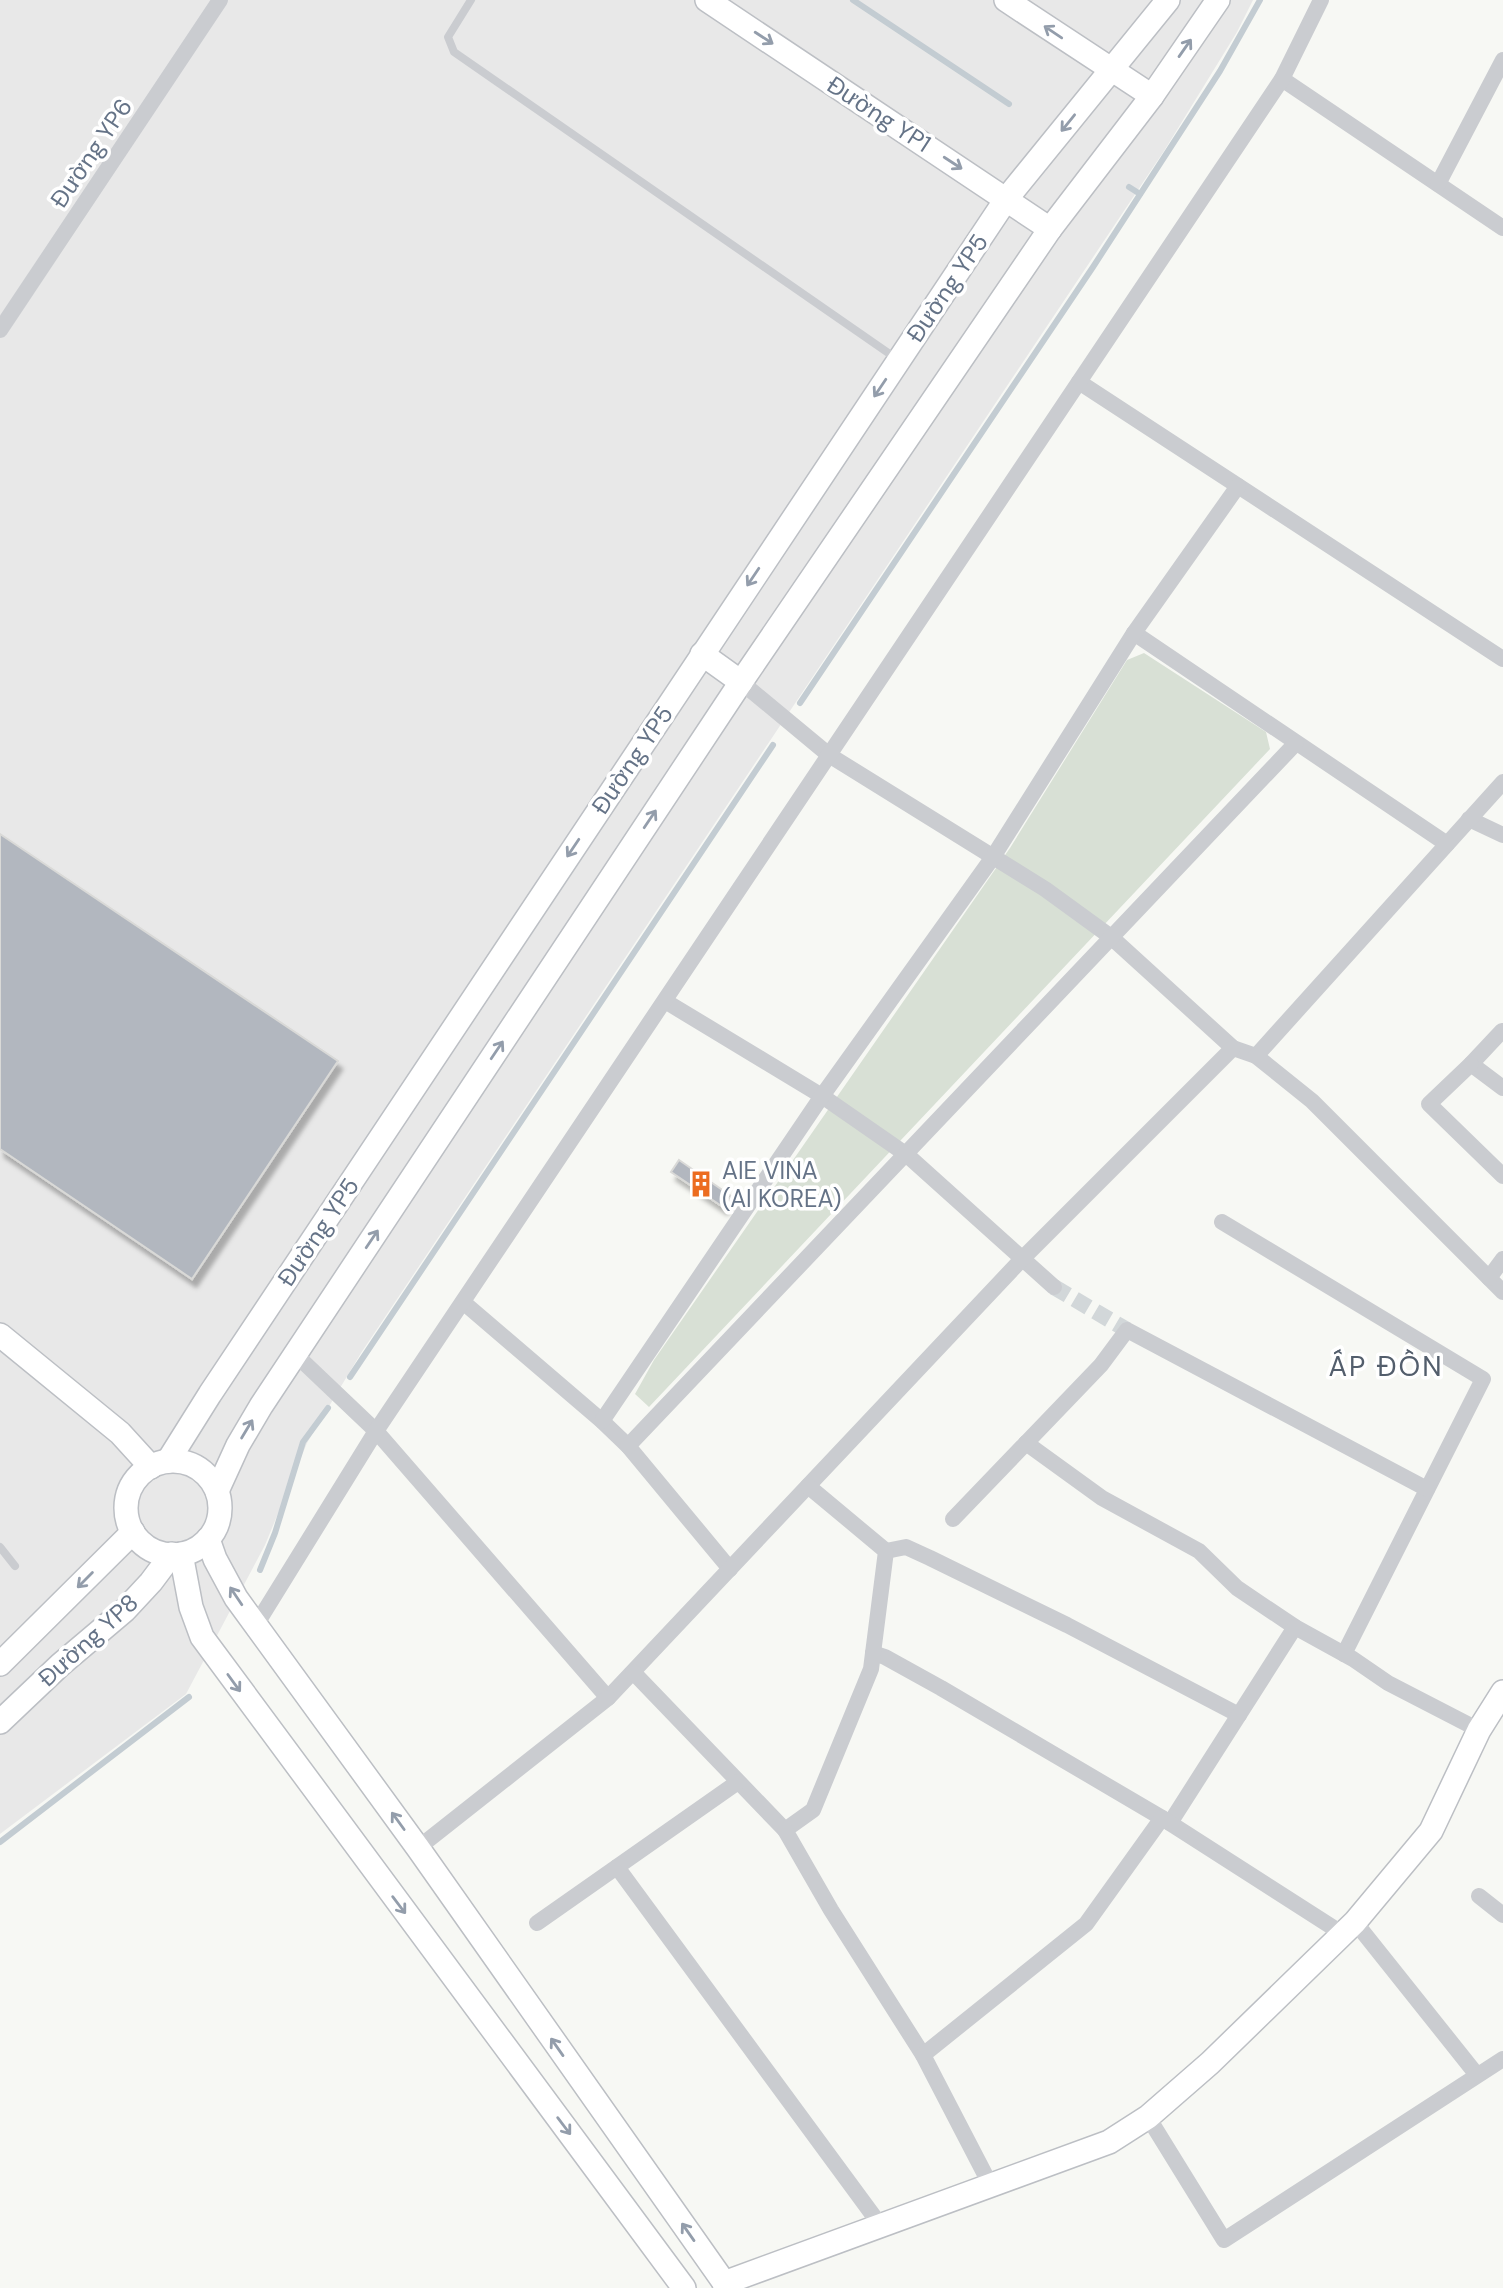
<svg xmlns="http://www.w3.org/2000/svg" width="1503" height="2288" font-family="'DM Sans',sans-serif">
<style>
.built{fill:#e8e8e8}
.green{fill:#d8e0d5}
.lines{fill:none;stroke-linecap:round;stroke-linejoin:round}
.stream{stroke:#c3ccd2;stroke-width:6}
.building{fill:#b2b7bf;stroke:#d9d9d7;stroke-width:2;filter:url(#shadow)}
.street-tunnel{stroke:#d2d7d9;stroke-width:16;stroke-dasharray:16 8;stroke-linecap:butt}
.secondary-casing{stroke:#bcbfc4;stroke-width:26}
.lane{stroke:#caccd0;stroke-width:8}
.street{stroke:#caccd0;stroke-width:16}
.secondary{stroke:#fff;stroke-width:23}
.oneway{stroke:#939dab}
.labels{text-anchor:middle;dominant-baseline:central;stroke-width:7;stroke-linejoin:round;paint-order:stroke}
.street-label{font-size:24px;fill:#657387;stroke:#fff}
.poi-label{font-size:24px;fill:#657387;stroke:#fff;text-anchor:start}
.quarter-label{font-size:28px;letter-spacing:2px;fill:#535e6c;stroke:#fff}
</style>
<defs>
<filter id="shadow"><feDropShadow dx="4.5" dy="8" stdDeviation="2" flood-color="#0004"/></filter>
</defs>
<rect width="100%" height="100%" fill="#f7f8f4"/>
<polygon class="built" points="0,0 1253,0 1237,32 1164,151 361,1353 307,1443 265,1545 186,1694 0,1834"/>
<polygon class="green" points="1144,653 1266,732 1270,749 649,1407 635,1394 654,1360 1010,848 1127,660"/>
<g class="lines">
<g class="stream">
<polyline points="853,0 1009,104"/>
<polyline points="1129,187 1140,194"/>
<polyline points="800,703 1093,267 1220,71 1260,0"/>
<polyline points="350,1377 773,745"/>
<polyline points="260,1570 275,1533 303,1442 328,1408"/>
<polyline points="0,1842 189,1697"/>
</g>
</g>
<g class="building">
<polygon points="0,834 338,1061 192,1279 0,1149"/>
<polygon points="679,1160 731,1196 723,1207 671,1172"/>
</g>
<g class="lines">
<polyline class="street-tunnel" points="1054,1287 1127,1330"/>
<g class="secondary-casing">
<g id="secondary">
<polyline points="707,0 1050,229"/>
<polyline points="1006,0 1152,96"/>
<polyline points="702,654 741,682"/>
<polyline points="0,1335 120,1433 151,1467"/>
<polyline points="168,1461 210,1394 1007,198 1168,0"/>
<circle cx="173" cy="1508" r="47"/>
<polyline points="217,1491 238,1445 261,1406 741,682 1050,229 1152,96 1218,0"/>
<polyline points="208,1539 215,1559 236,1598 418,1848 728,2288"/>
<polyline points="181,1554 191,1607 202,1637 684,2288"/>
<polyline points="0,1664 133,1532"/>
<polyline points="0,1722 60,1665 125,1610 151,1582 172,1554"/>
<polyline points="724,2283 1109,2142 1148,2117 1210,2063 1355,1922 1431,1831 1479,1730 1503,1692"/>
</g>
</g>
<g class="lane">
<polyline points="471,0 448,37 454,52 897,359"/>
<polyline points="0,1547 15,1566"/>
</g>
<g class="street">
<polyline points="1282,79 1503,228"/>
<polyline points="1438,184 1503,60"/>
<polyline points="0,330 220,0"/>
<polyline points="1079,382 1503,659"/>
<polyline points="1134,633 1447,844"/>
<polyline points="741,682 829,755 1045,889 1111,937 1233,1048 1256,1056 1312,1101 1503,1292"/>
<polyline points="1469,819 1503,835"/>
<polyline points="665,1001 822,1096 907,1155 1054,1287"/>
<polyline points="1502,1031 1471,1064 1503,1088"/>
<polyline points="1256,1056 1503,782"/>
<polyline points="1471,1064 1429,1104 1503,1176"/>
<polyline points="1222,1222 1483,1379 1344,1654"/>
<polyline points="1489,1278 1503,1259"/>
<polyline points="463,1302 602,1421 628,1446 730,1569"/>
<polyline points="295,1354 376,1431 608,1698 1022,1259 1233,1048"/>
<polyline points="602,1421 822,1096 993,857 1134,633 1238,486"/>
<polyline points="1026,1443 1102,1498 1199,1551 1237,1588 1295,1627 1353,1659 1388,1683 1479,1730"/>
<polyline points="628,1446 1296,743"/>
<polyline points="953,1519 1101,1365 1127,1330 1427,1489"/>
<polyline points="886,1551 906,1547 930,1558 1067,1625 1239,1715"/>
<polyline points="256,1625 376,1431 1282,79 1321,0"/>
<polyline points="873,1653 885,1657 941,1688 1162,1818"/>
<polyline points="633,1672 785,1830 813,1810 871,1669 886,1551 808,1486"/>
<polyline points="1170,1823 1295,1627"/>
<polyline points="785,1830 831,1910 923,2055"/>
<polyline points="418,1848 608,1698"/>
<polyline points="617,1867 881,2226"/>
<polyline points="1479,1896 1503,1915"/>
<polyline points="1355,1922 1477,2075"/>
<polyline points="537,1923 738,1782"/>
<polyline points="1148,2117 1224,2240 1503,2059"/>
<polyline points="991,2186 923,2055 1086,1924 1162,1818 1343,1934"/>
</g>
<use href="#secondary" class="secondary"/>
</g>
<defs><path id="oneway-shaft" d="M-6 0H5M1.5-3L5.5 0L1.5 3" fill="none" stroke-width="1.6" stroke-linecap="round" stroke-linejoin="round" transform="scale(1.75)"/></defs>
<g class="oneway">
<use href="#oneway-shaft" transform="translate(1053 32) rotate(-146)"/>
<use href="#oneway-shaft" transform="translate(764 38) rotate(33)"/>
<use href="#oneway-shaft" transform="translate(1185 48) rotate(-55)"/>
<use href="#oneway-shaft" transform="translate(1068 123) rotate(129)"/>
<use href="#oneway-shaft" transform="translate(953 163) rotate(33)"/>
<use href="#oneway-shaft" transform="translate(880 388) rotate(124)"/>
<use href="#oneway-shaft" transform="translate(753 577) rotate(124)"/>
<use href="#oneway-shaft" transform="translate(650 819) rotate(-56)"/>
<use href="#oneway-shaft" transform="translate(573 848) rotate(124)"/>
<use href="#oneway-shaft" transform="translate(497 1050) rotate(-56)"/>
<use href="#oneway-shaft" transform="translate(372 1239) rotate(-56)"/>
<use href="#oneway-shaft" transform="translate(247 1429) rotate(-59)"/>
<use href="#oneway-shaft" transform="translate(85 1580) rotate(135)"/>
<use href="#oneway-shaft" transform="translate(236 1596) rotate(-124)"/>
<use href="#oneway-shaft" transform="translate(234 1683) rotate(54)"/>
<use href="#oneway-shaft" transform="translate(398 1821) rotate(-126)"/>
<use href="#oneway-shaft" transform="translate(399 1905) rotate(53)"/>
<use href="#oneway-shaft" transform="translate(557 2047) rotate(-125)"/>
<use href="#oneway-shaft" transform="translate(564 2126) rotate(53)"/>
<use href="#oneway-shaft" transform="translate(688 2232) rotate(-125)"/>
</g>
<defs>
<g id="building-bare" transform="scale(2.1)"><path d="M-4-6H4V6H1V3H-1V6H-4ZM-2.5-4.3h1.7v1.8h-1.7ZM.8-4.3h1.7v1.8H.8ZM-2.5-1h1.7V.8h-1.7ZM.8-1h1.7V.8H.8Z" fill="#ec6c20" stroke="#fff" stroke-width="2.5" paint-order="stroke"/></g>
</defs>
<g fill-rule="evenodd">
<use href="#building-bare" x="701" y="1184"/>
</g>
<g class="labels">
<g class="street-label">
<text transform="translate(879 114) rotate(33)">Đường YP1</text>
<text transform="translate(91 153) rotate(-56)">Đường YP6</text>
<text transform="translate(947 288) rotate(-56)">Đường YP5</text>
<text transform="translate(632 760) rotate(-56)">Đường YP5</text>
<text transform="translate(318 1232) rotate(-56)">Đường YP5</text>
<text transform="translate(88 1640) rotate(-42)">Đường YP8</text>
</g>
<g class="poi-label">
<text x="722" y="1170">AIE VINA<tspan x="722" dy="28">(AI KOREA)</tspan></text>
</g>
<g class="quarter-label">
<text x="1386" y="1366">ẤP ĐỒN</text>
</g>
</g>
</svg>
